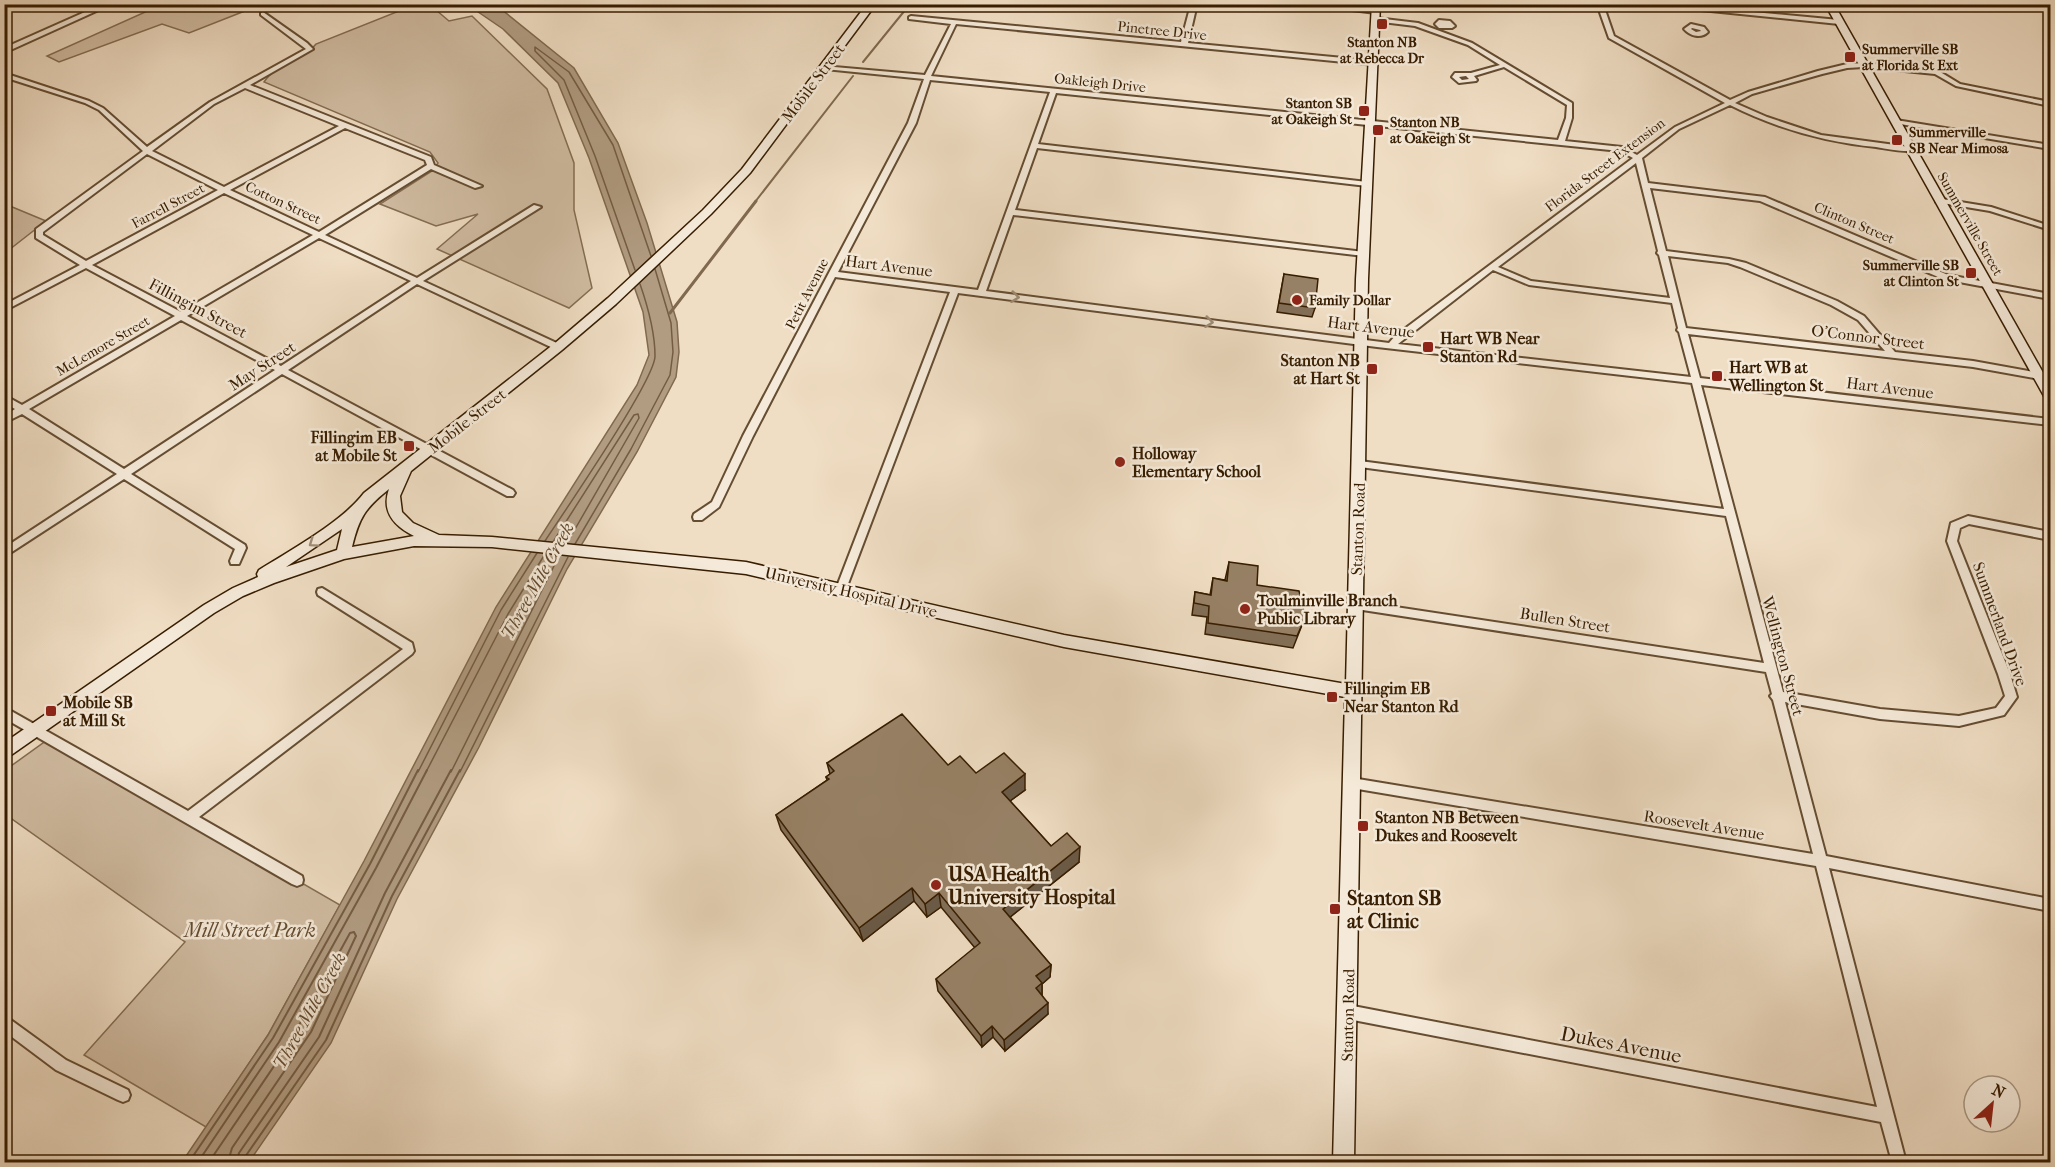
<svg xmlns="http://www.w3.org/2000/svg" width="2055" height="1167" font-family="'IM FELL French Canon',serif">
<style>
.green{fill:#d1bda3;stroke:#846d52;stroke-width:1.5}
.water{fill:#b19c82;stroke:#80694e;stroke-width:1.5}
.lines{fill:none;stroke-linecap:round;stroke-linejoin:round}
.shore-far1{stroke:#745c42;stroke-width:1.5}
.shore{stroke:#745c42;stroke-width:2}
.stream-far1{stroke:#80694e;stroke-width:2}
.stream{stroke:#80694e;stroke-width:3}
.street-casing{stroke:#654d32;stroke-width:4}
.secondary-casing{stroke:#371d01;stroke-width:3}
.street{fill:#f5ead9;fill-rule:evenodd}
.secondary{fill:#f5ead9;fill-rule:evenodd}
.wall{fill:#826f58;stroke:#371d01;stroke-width:1.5}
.shaded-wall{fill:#6a5a47;stroke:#371d01;stroke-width:1.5}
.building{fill:#978166;stroke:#371d01;stroke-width:1.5}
.oneway{stroke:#a08e78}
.poi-dot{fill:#8f2418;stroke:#f5ead9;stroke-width:2}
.labels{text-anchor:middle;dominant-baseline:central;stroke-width:5;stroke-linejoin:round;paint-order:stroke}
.far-street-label{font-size:14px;fill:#371d01;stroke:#f5ead9}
.far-poi-label{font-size:14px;font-weight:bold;fill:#371d01;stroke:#f5ead9;text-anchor:start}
.street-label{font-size:16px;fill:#371d01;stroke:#f5ead9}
.poi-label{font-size:16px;font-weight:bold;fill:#371d01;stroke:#f5ead9;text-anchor:start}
.water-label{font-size:18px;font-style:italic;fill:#62492e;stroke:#f5ead9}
.near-poi-label{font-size:20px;font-weight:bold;fill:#371d01;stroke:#f5ead9;text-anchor:start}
.near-park-label{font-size:20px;font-style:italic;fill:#654d32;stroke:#f5ead9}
.near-street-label{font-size:20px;fill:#371d01;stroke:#f5ead9}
</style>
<rect width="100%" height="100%" fill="#f0dec4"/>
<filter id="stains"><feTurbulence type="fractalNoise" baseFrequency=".00333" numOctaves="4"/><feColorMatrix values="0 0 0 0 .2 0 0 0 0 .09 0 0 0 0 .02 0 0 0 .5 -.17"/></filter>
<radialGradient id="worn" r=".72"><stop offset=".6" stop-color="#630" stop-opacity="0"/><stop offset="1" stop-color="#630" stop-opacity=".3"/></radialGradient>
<g class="green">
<polygon points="163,4 260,5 189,33 162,24 59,62 47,56"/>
<path d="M414 5H430L449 21 472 16 547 89 574 163V210L592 288 569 308 437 249 478 214 436 226 380 204 432 171 438 163 430 152 264 82C276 63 303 62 316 44Z"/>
<polygon points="5,204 46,221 5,253"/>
<polygon points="50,738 340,905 268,1035 206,1127 84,1055 185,942 5,814 4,771"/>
</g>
<polygon class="water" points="468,5 496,5 574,68 618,143 647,223 677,322 679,352 676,377 637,452 567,569 479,747 397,899 331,1043 249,1162 182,1162 268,1035 364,861 496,607 637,385 649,355 643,312 589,158 558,83 503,29"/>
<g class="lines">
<g class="shore-far1">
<polyline points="635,270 595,156 564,80 535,51 535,47 569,72 613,145 651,256"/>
<path d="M545 541C564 512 655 380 655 356 655 331 648 307 640 284"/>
<polyline points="553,542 634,415 638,414 639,418 567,543"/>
<polyline points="575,544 631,449 670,375 673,352 671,323 655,269"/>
<polyline points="418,772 501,610 537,553"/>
<polyline points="426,772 508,614 545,554"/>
<polyline points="451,772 559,556"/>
<polyline points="460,772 568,557"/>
</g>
<g class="shore">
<polyline points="189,1162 273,1038 370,864 418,770"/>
<polyline points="198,1162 279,1042 376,868 427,770"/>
<polyline points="209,1162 287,1047 350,933 354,932 356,936 311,1032 232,1148 228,1162"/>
<polyline points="237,1162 239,1153 319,1037 385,893 451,770"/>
<polyline points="244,1162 245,1157 326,1040 392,896 460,770"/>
</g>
<g class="stream-far1">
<polyline points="863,62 910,4"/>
<polyline points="755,202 853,76"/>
</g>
<polyline class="stream" points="670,313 756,201"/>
<g class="street-casing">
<g id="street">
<polygon points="103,4 112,4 4,53 4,48"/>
<path d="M1191 4H1197L1188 43 1375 61 1378 63 1375 65 956 24 931 76 1558 140 1566 118 1567 105 1504 67 1474 76 1477 80 1476 81 1459 83 1452 77 1455 73H1471L1500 65 1468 45 1415 26 1374 21 1373 20 1376 18 1418 23 1472 43 1572 103V118L1565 141 1622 147 1637 155 1675 127 1725 103 1609 38 1597 4H1603L1614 36 1730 100 1748 92 1818 71 1847 64 1864 63 1937 70 1960 84 2050 102V106L1956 86 1935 74 1864 67 1847 68 1822 74 1752 94 1735 103 1767 117 1821 135 1910 147H1913V151C1901 152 1888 149 1876 147 1824 142 1776 128 1730 105L1679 129 1642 158 1648 183 1765 197 1948 275 2050 294V299L1943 279 1760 201 1650 188 1666 251 1729 259 1746 263 1837 301 1864 316 1895 352 1973 361 2050 375V381L1973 367 1688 334 1700 378 2050 419V425L1701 385 1783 692 1880 709 1959 716 1996 708 2005 696 1998 674 1947 541 1951 523 1968 516 2050 532V540L1969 524 1960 528 1957 541 2010 674 2017 697 2004 715 1959 726 1880 719 1785 702 1826 856 2050 899V911L1829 868 1906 1162H1892L1881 1122 1348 1019 1343 1017 1341 1012 1343 1007 1348 1005 1877 1107 1816 866 1352 788 1348 787 1346 783 1348 779 1352 778 1813 854 1773 700 1770 696 1772 694 1766 672 1356 609 1352 608 1351 605 1352 602 1356 601 1764 663 1726 516 1360 467 1355 464 1360 461 1724 509 1692 383 1377 347 958 293 846 589 845 592H837L836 589 950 292 835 277 753 436 719 507 702 520H694L693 517 694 514 712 502 743 436 908 123 924 79 825 69 823 68V66L925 75 951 24 909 19V17L911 16 1181 42ZM1466 76 1469 79 1462 80 1459 77ZM930 80 1050 92 978 290 838 272 916 123ZM1056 93 1620 151 1633 158 1395 336 1389 343 986 291 1013 215 1364 256 1368 254 1364 252 1015 210 1037 148 1367 186 1371 184 1367 182 1038 144ZM1636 163 1658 251 1657 253 1659 255 1670 298 1531 281 1498 267ZM1668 256 1728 263 1740 267 1831 305 1858 320 1885 351 1686 328ZM1493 270 1529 285 1672 303 1678 328 1677 330 1679 332 1691 377 1398 344Z"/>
<polygon points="1303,4 1329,4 1376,9 1379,11 1376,13"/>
<polygon points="1641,4 1669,4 1839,20 1842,22 1839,24"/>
<path d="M263 12 307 43 313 49 250 85 431 157 434 165 482 186 475 188 431 169 325 235 417 278 534 205 541 207 423 281 561 345V349H555L417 284 288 370 513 490 515 493 513 496H507L282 374 131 474 245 545 246 548 239 564H231L230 561 235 549 124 479 4 557V548L117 474 22 414 4 423V416L15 409 4 403V395L22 405 175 316 86 268 4 311V305L80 265 36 238V229L143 151 99 110 85 103 4 77V73L89 101 103 108 147 147 210 102 306 49 261 15V13ZM245 88 339 126 224 187 152 151 214 104ZM345 128 425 160 427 165 319 232 230 190ZM147 154 218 190 86 261 43 235V232ZM224 193 313 235 181 312 92 265ZM319 238 411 281 281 366 187 316ZM181 320 275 370 124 469 29 409Z"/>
<polygon points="1439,20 1450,21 1455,26 1452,28 1439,28 1435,24"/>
<path d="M1691 24 1704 27 1708 32C1701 39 1690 36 1684 29ZM1692 28 1700 30 1701 31 1696 32 1691 29Z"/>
<polygon points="1896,120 2050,145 2050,149 1894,123 1893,122"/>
<polygon points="1936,198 1991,207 2050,226 2050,230 1990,211 1936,202"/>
<polygon points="322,588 412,643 414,651 412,654 199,817 302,876 303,880 302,884 297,886 292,884 4,718 4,707 188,811 403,649 318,595 317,592 318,589"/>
<polygon points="4,1015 66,1060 128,1090 130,1095 128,1100 123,1102 118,1100 56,1070 4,1031"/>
</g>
</g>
<g class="secondary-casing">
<g id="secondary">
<path d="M867 4H876L750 173 711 214 616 304 562 350 411 471 400 496 402 512 413 523 439 535 492 537 746 562 1064 635 1346 684 1356 279 1372 4H1380L1368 279 1354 1162H1333L1345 697 1064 647 746 574 492 547 414 546 344 559 274 583 243 596 214 613 4 760V743L204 605 233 588 258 577 257 574 259 570C291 550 342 522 364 493L554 344 608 298 703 210 742 169ZM389 489C381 512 394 526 414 536L352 547C359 518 365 508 389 489ZM342 529 337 550 286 567Z"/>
<polygon points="1825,4 1834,4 2050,385 2050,400 2044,396"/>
</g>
</g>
<use href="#street" class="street"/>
<use href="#secondary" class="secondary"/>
</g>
<g class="wall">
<polygon points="1284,274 1315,308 1312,317 1277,312"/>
<polygon points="1229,562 1257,585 1304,620 1293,648 1205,634 1207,617 1192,615 1195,592 1210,595 1213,578 1225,580"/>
<polygon points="827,763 948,765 1025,790 1010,801 1051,846 1079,862 1010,917 1051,965 1050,977 1042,984 1042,995 1048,1014 1005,1051 993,1037 982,1047 938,991 936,979 975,948 941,907 927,917 914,901 863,941 781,830 776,815 827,780 826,777 830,774"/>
</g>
<g class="shaded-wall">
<polygon points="1025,774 1025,790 1002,807 1002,792"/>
<polygon points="1080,847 1079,862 1004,922 1003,909"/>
<polygon points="912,888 914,901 863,941 859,928"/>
<polygon points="939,893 941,907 927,917 925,904"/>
<polygon points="1051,965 1050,977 1042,984 1042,995 1036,1000 1036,976"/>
<polygon points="1048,1003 1048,1014 1005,1051 1004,1040"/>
<polygon points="992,1026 993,1037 982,1047 981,1036"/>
</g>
<g class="building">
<polygon points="1284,274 1318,279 1315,308 1279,303"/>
<polygon points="1229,562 1258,566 1257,585 1299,591 1304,611 1304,620 1297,636 1208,623 1209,606 1194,603 1195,592 1211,595 1213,578 1227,581"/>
<polygon points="902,714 948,765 960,756 976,773 1004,753 1025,774 1002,792 1051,846 1067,833 1080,847 1003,909 1051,965 1036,976 1042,983 1036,988 1048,1003 1004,1040 992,1026 981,1036 936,979 980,943 939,893 925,904 912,888 859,928 776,815 829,779 826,777 834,771 827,763"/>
</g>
<defs><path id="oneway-chevron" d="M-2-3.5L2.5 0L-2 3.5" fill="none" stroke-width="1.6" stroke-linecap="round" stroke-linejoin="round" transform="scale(1.5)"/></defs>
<g class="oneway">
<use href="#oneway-chevron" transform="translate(1015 297) rotate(7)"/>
<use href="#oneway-chevron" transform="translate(1209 322) rotate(7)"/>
<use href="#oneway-chevron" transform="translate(313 543) rotate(145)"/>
</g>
<g class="poi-dot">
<rect x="1376" y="18" width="12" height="12" rx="3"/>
<rect x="1844" y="51" width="12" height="12" rx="3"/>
<rect x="1358" y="105" width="12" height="12" rx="3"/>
<rect x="1372" y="124" width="12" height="12" rx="3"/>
<rect x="1891" y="134" width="12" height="12" rx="3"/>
<rect x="1965" y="267" width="12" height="12" rx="3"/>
<circle cx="1297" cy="300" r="6"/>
<rect x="1422" y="341" width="12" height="12" rx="3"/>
<rect x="1366" y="363" width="12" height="12" rx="3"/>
<rect x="1711" y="370" width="12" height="12" rx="3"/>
<rect x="403" y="440" width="12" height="12" rx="3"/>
<circle cx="1120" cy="462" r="6"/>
<circle cx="1245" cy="609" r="6"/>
<rect x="1326" y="691" width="12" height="12" rx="3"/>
<rect x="45" y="705" width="12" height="12" rx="3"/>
<rect x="1357" y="820" width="12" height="12" rx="3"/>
<circle cx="936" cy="885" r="6"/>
<rect x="1329" y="903" width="12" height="12" rx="3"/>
</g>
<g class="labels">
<g class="far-street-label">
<text transform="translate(1162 31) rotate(6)">Pinetree Drive</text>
<text transform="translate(1100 83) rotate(6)">Oakleigh Drive</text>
<text transform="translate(1605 165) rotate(-37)">Florida Street Extension</text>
<text transform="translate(283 203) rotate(25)">Cotton Street</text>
<text transform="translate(168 206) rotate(-28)">Farrell Street</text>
<text transform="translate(1854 223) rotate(23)">Clinton Street</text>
<text transform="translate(1970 224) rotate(60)">Summerville Street</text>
<text transform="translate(807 294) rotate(-63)">Petit Avenue</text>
<text transform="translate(103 346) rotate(-30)">McLemore Street</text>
</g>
<g class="far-poi-label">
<text x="1382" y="42" text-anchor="middle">Stanton NB<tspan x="1382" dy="16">at Rebecca Dr</tspan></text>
<text x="1862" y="49">Summerville SB<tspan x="1862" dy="16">at Florida St Ext</tspan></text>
<text x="1352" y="103" text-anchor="end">Stanton SB<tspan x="1352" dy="16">at Oakeigh St</tspan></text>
<text x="1390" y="122">Stanton NB<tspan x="1390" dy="16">at Oakeigh St</tspan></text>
<text x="1909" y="132">Summerville<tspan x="1909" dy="16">SB Near Mimosa</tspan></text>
<text x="1959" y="265" text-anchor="end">Summerville SB<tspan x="1959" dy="16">at Clinton St</tspan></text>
<text x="1309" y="300">Family Dollar</text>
</g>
<g class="street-label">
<text transform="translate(813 83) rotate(-53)">Mobile Street</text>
<text transform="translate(889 266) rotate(7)">Hart Avenue</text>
<text transform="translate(198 308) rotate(28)">Fillingim Street</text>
<text transform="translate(1371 327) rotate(7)">Hart Avenue</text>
<text transform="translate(1868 337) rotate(7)">O'Connor Street</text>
<text transform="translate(262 366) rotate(-33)">May Street</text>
<text transform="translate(1890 388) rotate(7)">Hart Avenue</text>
<text transform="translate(467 421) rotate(-38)">Mobile Street</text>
<text transform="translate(1358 529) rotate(-88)">Stanton Road</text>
<text transform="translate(851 592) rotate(13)">University Hospital Drive</text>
<text transform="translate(1565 620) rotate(9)">Bullen Street</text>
<text transform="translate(2000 624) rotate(70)">Summerland Drive</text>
<text transform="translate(1783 656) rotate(75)">Wellington Street</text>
<text transform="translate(1704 825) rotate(9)">Roosevelt Avenue</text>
<text transform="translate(1348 1015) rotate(-89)">Stanton Road</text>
</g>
<g class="poi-label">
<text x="1440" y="338">Hart WB Near<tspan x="1440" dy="18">Stanton Rd</tspan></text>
<text x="1360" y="360" text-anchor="end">Stanton NB<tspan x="1360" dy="18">at Hart St</tspan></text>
<text x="1729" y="367">Hart WB at<tspan x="1729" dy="18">Wellington St</tspan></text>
<text x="397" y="437" text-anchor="end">Fillingim EB<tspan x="397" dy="18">at Mobile St</tspan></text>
<text x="1132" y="453">Holloway<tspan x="1132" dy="18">Elementary School</tspan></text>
<text x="1257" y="600">Toulminville Branch<tspan x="1257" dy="18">Public Library</tspan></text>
<text x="1344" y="688">Fillingim EB<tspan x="1344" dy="18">Near Stanton Rd</tspan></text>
<text x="63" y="702">Mobile SB<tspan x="63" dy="18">at Mill St</tspan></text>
<text x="1375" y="817">Stanton NB Between<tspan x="1375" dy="18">Dukes and Roosevelt</tspan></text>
</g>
<g class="water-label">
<text transform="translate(538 581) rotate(-61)">Three Mile Creek</text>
<text transform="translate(310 1011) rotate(-61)">Three Mile Creek</text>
</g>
<g class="near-poi-label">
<text x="948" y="874">USA Health<tspan x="948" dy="23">University Hospital</tspan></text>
<text x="1347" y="898">Stanton SB<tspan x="1347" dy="23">at Clinic</tspan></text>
</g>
<g class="near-park-label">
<text x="250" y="930">Mill Street Park</text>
</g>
<g class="near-street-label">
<text transform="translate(1621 1045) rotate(11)">Dukes Avenue</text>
</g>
</g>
<rect width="2055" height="1167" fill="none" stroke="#f0dec4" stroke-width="24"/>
<rect x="6" y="6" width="2043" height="1155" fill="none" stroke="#371d01" stroke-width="3"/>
<rect x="12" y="12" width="2031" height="1143" fill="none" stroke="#371d01" stroke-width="1.5"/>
<g transform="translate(1992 1104) rotate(27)"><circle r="28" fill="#f5ead9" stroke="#a99883" stroke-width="1.5"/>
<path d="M0-4.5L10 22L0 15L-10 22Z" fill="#8f2418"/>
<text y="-9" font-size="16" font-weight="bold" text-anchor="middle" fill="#371d01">N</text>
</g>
<rect width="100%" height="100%" filter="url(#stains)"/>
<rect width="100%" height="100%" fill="url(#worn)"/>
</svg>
